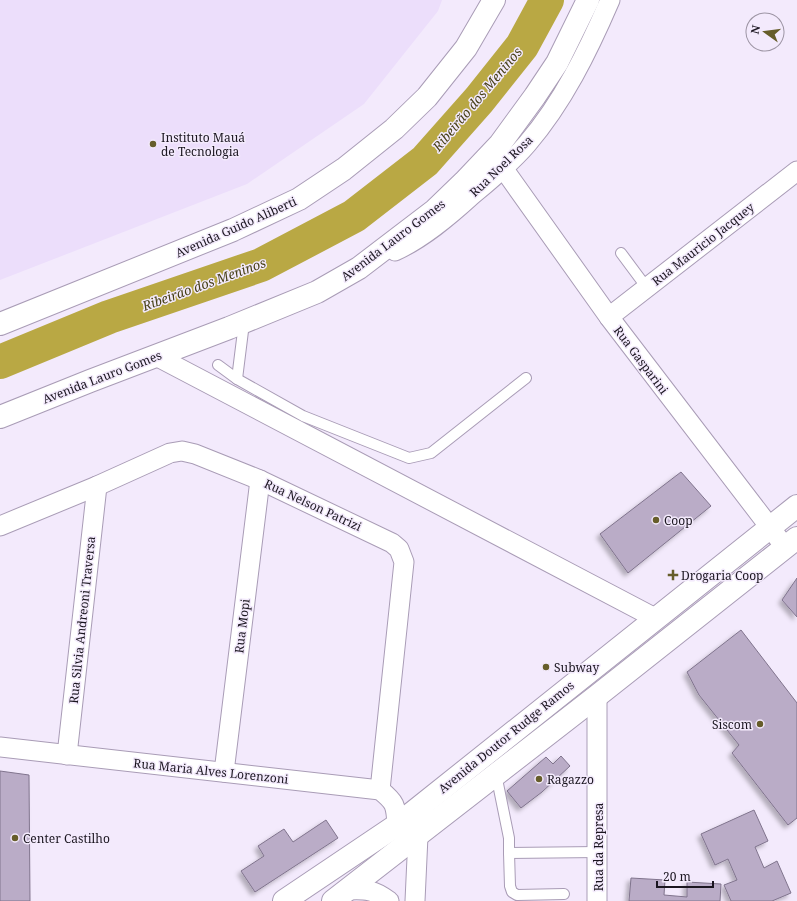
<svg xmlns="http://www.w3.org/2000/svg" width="797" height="901" font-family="'Noto Serif',serif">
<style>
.built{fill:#ecdefb}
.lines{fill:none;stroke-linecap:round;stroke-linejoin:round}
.river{stroke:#b9a844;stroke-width:34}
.building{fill:#baacc7;stroke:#80748d;filter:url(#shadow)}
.lane-casing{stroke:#a99cb6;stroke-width:12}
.street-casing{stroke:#a99cb6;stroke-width:21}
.primary-casing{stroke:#a99cb6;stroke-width:24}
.lane{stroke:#fff;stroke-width:10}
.street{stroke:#fff;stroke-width:19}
.primary{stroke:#fff;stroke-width:22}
.poi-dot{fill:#665d2a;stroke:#f3eafc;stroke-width:1.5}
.labels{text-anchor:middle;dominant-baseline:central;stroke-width:3;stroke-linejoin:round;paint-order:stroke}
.poi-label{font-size:12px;fill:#1b1620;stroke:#f3eafc;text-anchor:start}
.street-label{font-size:12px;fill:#1b1620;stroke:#f3eafc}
.water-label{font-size:13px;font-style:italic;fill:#474016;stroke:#f3eafc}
</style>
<defs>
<filter id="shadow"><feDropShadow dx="-3.5" dy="3.5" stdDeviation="2" flood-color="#0004"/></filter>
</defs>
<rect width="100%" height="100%" fill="#f3eafc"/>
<polygon class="built" points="0,0 442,0 438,11 364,104 247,184 0,280"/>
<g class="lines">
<polyline class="river" points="0,362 109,317 261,265 354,216 425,161 479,100 522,46 547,0"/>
</g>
<g class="building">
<polygon points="681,472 711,506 628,573 600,534"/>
<polygon points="797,578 797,617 782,600"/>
<polygon points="741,630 797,703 797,818 788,825 732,753 739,745 699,695 687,672"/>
<polygon points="561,756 570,766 542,792 521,808 507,791 546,757 553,764"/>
<polygon points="0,771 29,775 30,901 0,901"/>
<polygon points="754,810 768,841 755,847 764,868 777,861 791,893 772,901 731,901 724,885 737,880 728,859 715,865 701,834"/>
<polygon points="326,820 338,838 255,892 241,871 264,856 258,846 284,829 293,842"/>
<polygon points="631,878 665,880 664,895 687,897 687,882 721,884 720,901 629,901"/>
</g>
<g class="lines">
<g class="lane-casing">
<g id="lane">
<polyline points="621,253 647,288"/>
<polyline points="218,365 237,379 303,416 409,458 431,453 526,378"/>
<polyline points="237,379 244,323"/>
<polyline points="496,774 509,838 509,853 598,852"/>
<polyline points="509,853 510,886 512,892 517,895 564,894"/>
</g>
</g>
<g class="street-casing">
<g id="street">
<polyline points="503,168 609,317 785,547"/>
<path d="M395 251C423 238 448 217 471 196 490 180 510 164 527 144 563 102 588 51 610 0"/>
<polyline points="609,317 797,171"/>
<polyline points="156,356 655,618"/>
<polyline points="0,526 97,486 170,453 182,451 195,454 260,480 392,543 399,549 404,562 380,790"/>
<path d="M0 747 380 790C395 802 396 805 397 825"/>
<polyline points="67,755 97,486"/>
<polyline points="224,772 260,480"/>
<path d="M348 890C367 889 374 890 389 901"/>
<polyline points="415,901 418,836"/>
<polyline points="597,901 597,696"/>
</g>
</g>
<g class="primary-casing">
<g id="primary">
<polyline points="0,324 233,230 299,199 344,169 394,129 427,97 466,48 494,0"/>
<polyline points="0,417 90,381 229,328 317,292 359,268 435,210 464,182 500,144 535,96 557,63 588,0"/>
<polyline points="284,901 397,825 797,506"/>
<polyline points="333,901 597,696 797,538"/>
</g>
</g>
<use href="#lane" class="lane"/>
<use href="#street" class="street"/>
<use href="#primary" class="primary"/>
</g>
<g class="poi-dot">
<circle cx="153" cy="144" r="4"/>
<circle cx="656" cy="520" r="4"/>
<path d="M671 569h4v4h4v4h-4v4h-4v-4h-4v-4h4z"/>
<circle cx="546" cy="667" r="4"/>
<circle cx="760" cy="724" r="4"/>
<circle cx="539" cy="779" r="4"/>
<circle cx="15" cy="838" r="4"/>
</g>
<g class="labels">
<g class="poi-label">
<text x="161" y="137">Instituto Mauá<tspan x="161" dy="14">de Tecnologia</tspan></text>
<text x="664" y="520">Coop</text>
<text x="681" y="575">Drogaria Coop</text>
<text x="554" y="667">Subway</text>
<text x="752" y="724" text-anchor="end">Siscom</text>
<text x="547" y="779">Ragazzo</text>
<text x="23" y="838">Center Castilho</text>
</g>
<g class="street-label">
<text transform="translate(501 166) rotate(-44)">Rua Noel Rosa</text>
<text transform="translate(236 227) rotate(-24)">Avenida Guido Aliberti</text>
<text transform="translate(393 240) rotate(-37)">Avenida Lauro Gomes</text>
<text transform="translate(703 244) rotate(-38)">Rua Mauricio Jacquey</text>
<text transform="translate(641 360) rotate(53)">Rua Gasparini</text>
<text transform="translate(102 377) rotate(-21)">Avenida Lauro Gomes</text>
<text transform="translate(313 505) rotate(25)">Rua Nelson Patrizi</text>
<text transform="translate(82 620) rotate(-84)">Rua Silvia Andreoni Traversa</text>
<text transform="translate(242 626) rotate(-83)">Rua Mopi</text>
<text transform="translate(506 737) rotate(-39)">Avenida Doutor Rudge Ramos</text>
<text transform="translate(211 771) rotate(6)">Rua Maria Alves Lorenzoni</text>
<text transform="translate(598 847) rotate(-90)">Rua da Represa</text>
</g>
<g class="water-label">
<text transform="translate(477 99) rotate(-50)">Ribeirão dos Meninos</text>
<text transform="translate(204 284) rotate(-20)">Ribeirão dos Meninos</text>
</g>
</g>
<g transform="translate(765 32) rotate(284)"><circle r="19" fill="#f3eafc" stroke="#9d95a4"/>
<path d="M0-3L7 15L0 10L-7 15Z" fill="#665d2a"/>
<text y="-6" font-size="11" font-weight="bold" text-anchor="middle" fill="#1b1620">N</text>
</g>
<path d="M657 881v6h56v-6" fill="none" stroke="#1b1620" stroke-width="2"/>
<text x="663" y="881" font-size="12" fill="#1b1620" stroke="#f3eafc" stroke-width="3" paint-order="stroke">20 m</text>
</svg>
